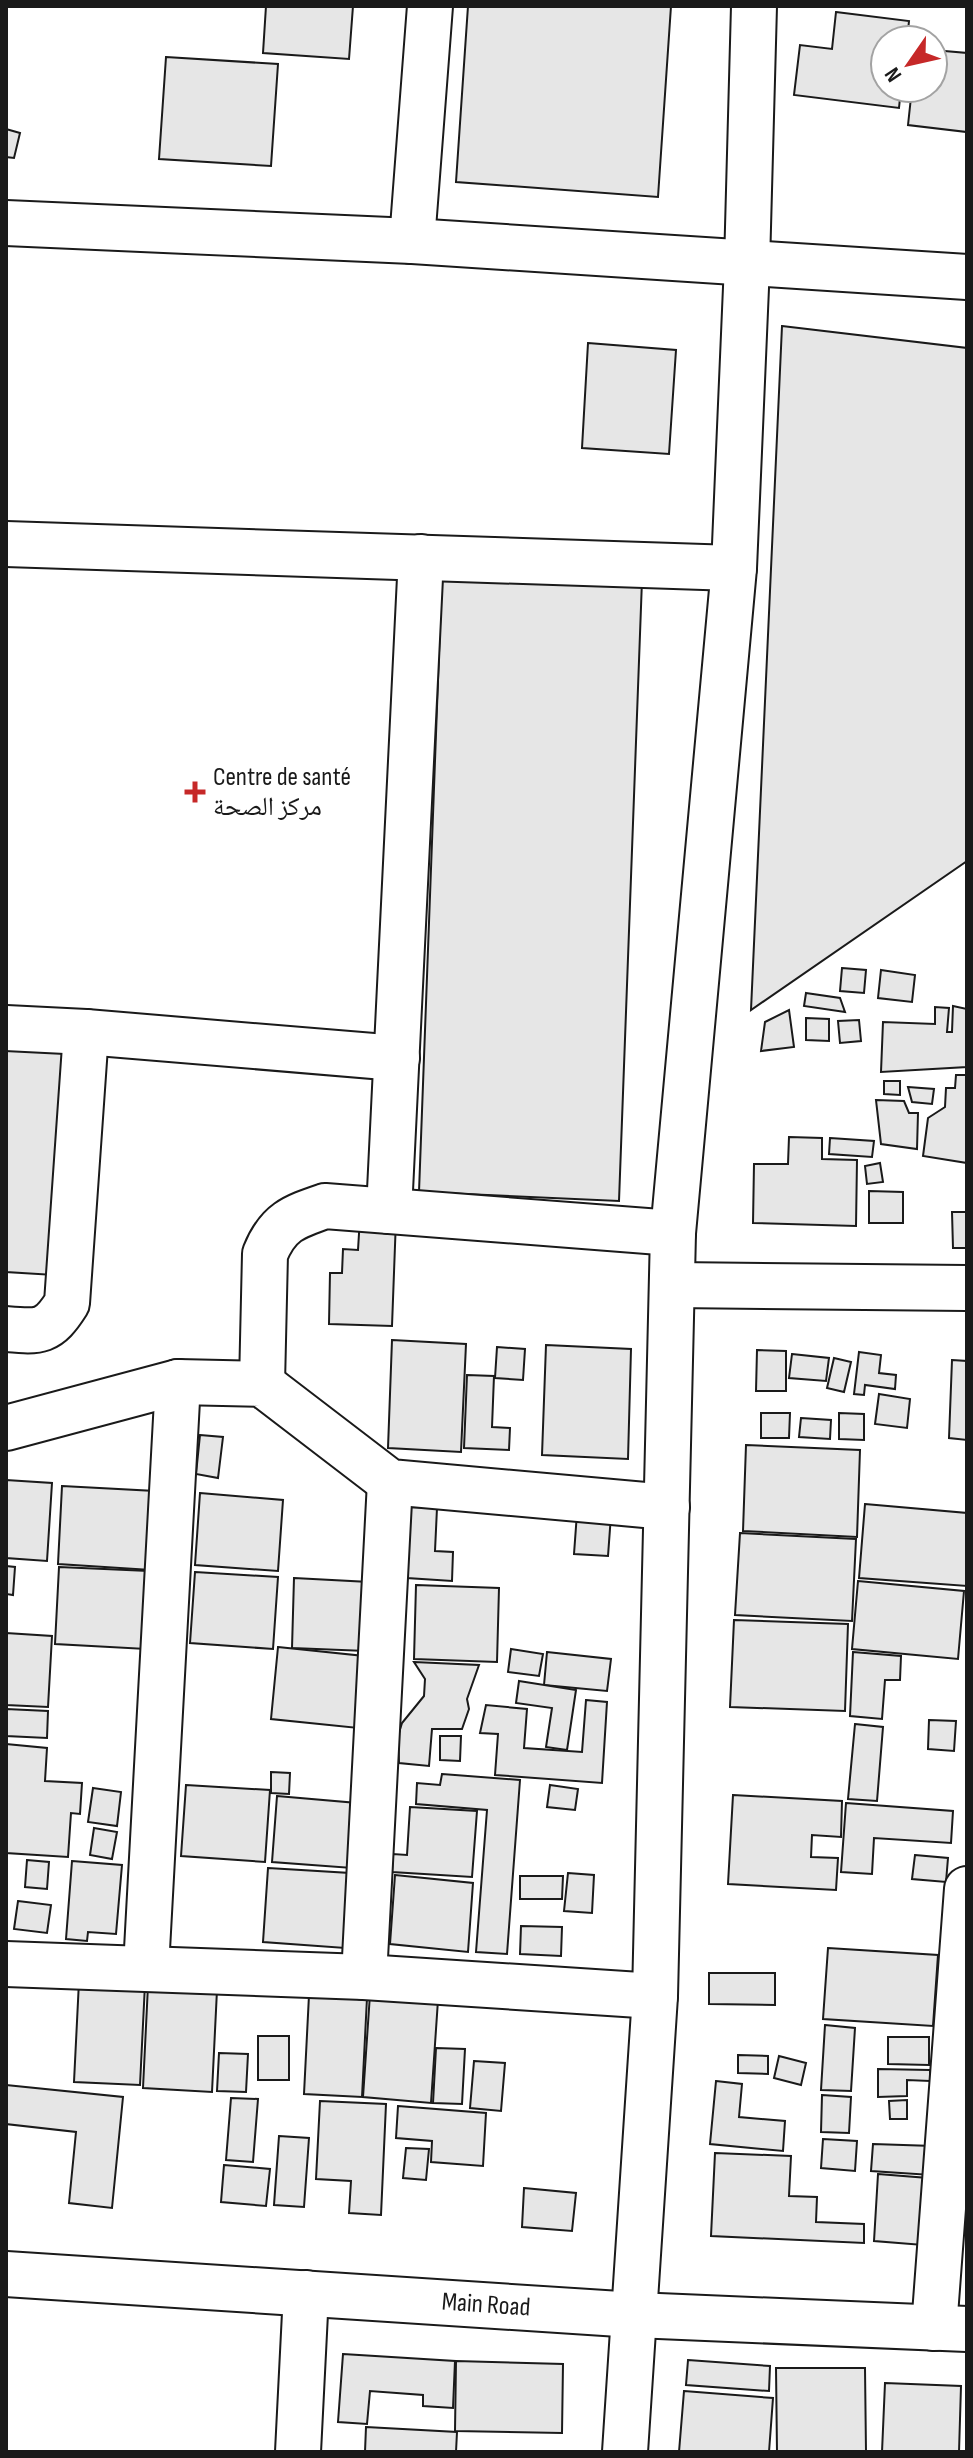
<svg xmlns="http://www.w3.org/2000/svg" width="973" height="2458" font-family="'Sofia Sans Condensed','Noto Naskh Arabic',sans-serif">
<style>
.building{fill:#e6e6e6;stroke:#1a1a1a;stroke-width:2}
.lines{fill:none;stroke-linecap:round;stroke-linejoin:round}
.street-casing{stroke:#1a1a1a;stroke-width:48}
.street{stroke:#fff;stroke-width:44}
.poi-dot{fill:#c62828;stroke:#fff;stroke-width:3}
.labels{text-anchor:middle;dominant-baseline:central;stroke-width:6;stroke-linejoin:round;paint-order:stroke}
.poi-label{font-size:26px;fill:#1a1a1a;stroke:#fff;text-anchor:start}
.street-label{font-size:26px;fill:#1a1a1a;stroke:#fff}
</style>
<rect width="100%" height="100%" fill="#fff"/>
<g class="building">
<polygon points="266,6 353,6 349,59 263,53"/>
<polygon points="468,6 671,6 658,197 456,182"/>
<polygon points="836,12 909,21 907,40 885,40 885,88 901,88 899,108 794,95 800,45 832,49"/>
<polygon points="933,50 967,53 967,132 908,125 912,88 933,88"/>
<polygon points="166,57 278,64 271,166 159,159"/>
<polygon points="6,129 20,133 14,158 6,157"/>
<polygon points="782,326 967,348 967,861 751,1010"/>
<polygon points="588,343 676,350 669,454 582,448"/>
<polygon points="442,572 642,580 619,1201 419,1192"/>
<polygon points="842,968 866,970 864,993 840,991"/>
<polygon points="881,970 915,975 912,1002 878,998"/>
<polygon points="806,993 840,998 845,1012 804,1006"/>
<polygon points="953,1006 967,1009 967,1067 881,1072 883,1022 935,1024 935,1007 949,1008 947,1032 952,1032"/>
<polygon points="789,1010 794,1047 761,1051 765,1022"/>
<polygon points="806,1018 829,1019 829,1041 806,1040"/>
<polygon points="859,1020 861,1041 840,1043 838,1021"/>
<polygon points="6,1038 64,1041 54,1275 6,1272"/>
<polygon points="956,1075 967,1075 967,1163 923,1156 928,1118 945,1107 946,1088 955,1088"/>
<polygon points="884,1081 900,1081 900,1095 884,1094"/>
<polygon points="908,1087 934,1089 932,1104 912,1102"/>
<polygon points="876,1100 904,1101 909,1113 918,1113 917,1149 881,1144"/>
<polygon points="789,1137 822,1138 822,1159 857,1160 856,1226 753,1223 754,1164 788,1164"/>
<polygon points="830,1138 874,1141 872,1157 829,1154"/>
<polygon points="880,1163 883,1182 867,1184 865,1166"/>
<polygon points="869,1191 903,1192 903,1223 869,1223"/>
<polygon points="952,1212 967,1212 967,1248 953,1248"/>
<polygon points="360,1217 396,1219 392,1326 329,1324 330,1273 342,1273 343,1249 358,1250"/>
<polygon points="392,1340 466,1344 461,1452 388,1448"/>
<polygon points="546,1345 631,1349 628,1459 542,1455"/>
<polygon points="497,1347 525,1349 523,1380 495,1378"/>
<polygon points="757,1350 786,1351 786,1391 756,1391"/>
<polygon points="859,1352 881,1355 879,1373 896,1375 895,1389 865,1385 864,1395 854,1394"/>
<polygon points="792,1354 829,1358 826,1381 789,1378"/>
<polygon points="834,1358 851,1362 844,1392 827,1388"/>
<polygon points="952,1360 967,1361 967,1440 949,1438"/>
<polygon points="467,1375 494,1376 492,1427 510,1428 509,1450 464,1448"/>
<polygon points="879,1394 910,1399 907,1428 875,1424"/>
<polygon points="761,1413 790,1413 789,1438 761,1438"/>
<polygon points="839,1413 864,1414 864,1440 839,1439"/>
<polygon points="801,1418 831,1420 830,1439 799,1437"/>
<polygon points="200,1435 223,1437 218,1478 196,1474"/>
<polygon points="746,1445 860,1450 857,1537 743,1531"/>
<polygon points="6,1480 52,1483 47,1561 6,1558"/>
<polygon points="62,1486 155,1491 151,1570 58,1564"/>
<polygon points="200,1493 283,1500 278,1571 195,1565"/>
<polygon points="865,1504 967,1513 967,1586 859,1578"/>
<polygon points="411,1507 437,1508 435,1551 453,1552 452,1581 407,1578"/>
<polygon points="577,1513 611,1515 608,1556 574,1554"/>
<polygon points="740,1533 856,1539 852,1621 735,1615"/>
<polygon points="6,1566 15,1567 13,1595 6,1594"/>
<polygon points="59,1567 149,1571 146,1649 55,1644"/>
<polygon points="195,1572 278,1577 273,1649 190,1643"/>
<polygon points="294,1578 369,1582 366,1651 292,1648"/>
<polygon points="858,1581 964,1591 958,1659 852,1649"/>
<polygon points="416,1585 499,1588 497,1662 414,1659"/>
<polygon points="734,1620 848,1624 845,1711 730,1707"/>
<polygon points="6,1633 52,1636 48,1707 6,1705"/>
<polygon points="278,1647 364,1656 358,1728 271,1719"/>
<polygon points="511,1649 543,1654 539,1676 508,1672"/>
<polygon points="547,1652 611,1659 607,1691 544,1685"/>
<polygon points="853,1652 901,1656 900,1680 885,1680 882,1719 850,1716"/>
<polygon points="414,1662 479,1665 467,1699 469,1709 462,1729 432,1729 429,1766 399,1763 398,1736 402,1723 424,1696 425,1679"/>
<polygon points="519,1681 576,1690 567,1750 546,1747 552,1708 516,1703"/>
<polygon points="586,1700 607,1702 602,1783 495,1775 498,1734 480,1733 486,1705 527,1709 524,1748 582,1752"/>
<polygon points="6,1709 48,1711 47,1738 6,1736"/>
<polygon points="929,1720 956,1721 954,1751 928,1749"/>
<polygon points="855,1724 883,1727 877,1801 848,1799"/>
<polygon points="440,1736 461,1736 460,1761 440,1760"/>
<polygon points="6,1744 47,1748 45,1781 82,1783 80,1814 71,1813 68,1857 6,1853"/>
<polygon points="271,1772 290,1773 289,1794 271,1793"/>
<polygon points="442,1774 520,1780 507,1954 476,1952 487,1810 416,1804 417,1783 440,1785"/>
<polygon points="186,1785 270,1790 265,1862 181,1856"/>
<polygon points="550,1785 578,1789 575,1810 547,1807"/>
<polygon points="93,1788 121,1792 117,1826 88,1822"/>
<polygon points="733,1795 842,1801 841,1837 812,1835 811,1857 838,1858 836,1890 728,1884"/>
<polygon points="277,1796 357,1803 352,1868 272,1862"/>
<polygon points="846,1803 953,1811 951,1843 874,1838 872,1874 841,1872"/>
<polygon points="410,1807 477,1811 472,1877 392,1872 393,1854 407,1855"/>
<polygon points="94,1828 117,1832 112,1859 90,1855"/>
<polygon points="915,1855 948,1858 946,1882 912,1879"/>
<polygon points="27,1860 49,1862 47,1889 25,1887"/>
<polygon points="72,1861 122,1865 116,1934 88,1932 87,1941 66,1939"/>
<polygon points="268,1868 350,1873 345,1948 263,1942"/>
<polygon points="568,1873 594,1875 592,1913 564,1911"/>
<polygon points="395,1875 473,1883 468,1952 390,1944"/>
<polygon points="520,1876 563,1876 562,1899 520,1899"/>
<polygon points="18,1901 51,1905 47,1933 14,1929"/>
<polygon points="521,1926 562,1927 561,1956 520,1954"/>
<polygon points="828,1948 938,1955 933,2026 823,2019"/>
<polygon points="709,1973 775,1973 775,2005 709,2004"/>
<polygon points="79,1981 145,1984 140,2085 74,2082"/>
<polygon points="148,1985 217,1990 212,2092 143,2088"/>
<polygon points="370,1994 438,2000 431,2103 363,2097"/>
<polygon points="309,1995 367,1998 362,2097 304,2094"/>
<polygon points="825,2025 855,2028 851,2091 821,2090"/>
<rect x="258" y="2036" width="31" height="44"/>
<polygon points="888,2037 929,2037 929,2065 888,2064"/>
<polygon points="436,2048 465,2049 462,2104 433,2103"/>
<polygon points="219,2053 248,2054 246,2092 217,2091"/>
<polygon points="738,2055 768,2056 768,2074 738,2073"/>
<polygon points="779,2056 806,2063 801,2085 774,2078"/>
<polygon points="474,2061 505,2063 501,2111 470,2108"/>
<polygon points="878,2069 930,2070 930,2081 907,2080 907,2096 878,2097"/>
<polygon points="716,2081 742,2084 739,2117 785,2121 783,2151 710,2144"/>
<polygon points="6,2085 123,2097 112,2208 69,2203 76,2132 6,2124"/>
<polygon points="822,2095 851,2097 849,2133 821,2132"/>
<polygon points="231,2098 258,2099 253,2162 226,2160"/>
<polygon points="907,2100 907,2119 890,2119 889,2101"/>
<polygon points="320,2101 386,2104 381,2215 349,2213 351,2181 316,2179"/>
<polygon points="398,2106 486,2113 483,2166 431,2162 432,2141 396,2138"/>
<polygon points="279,2136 309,2138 304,2207 274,2205"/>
<polygon points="823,2139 857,2141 855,2171 821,2168"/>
<polygon points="873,2144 933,2146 931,2175 871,2171"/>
<polygon points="406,2148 429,2149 426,2180 403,2178"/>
<polygon points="715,2153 791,2156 789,2196 817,2197 816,2222 864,2224 864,2243 711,2236"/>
<polygon points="224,2165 270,2169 266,2206 221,2202"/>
<polygon points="878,2174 928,2178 923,2245 874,2241"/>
<polygon points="524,2188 576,2193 572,2231 522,2227"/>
<polygon points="343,2354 455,2361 453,2408 423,2406 423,2395 370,2391 367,2424 338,2422"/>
<polygon points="688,2360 770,2366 769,2391 686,2385"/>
<polygon points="456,2361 563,2364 562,2433 455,2431"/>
<polygon points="776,2368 865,2368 866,2452 777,2452"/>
<polygon points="885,2383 961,2386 959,2452 882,2452"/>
<polygon points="684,2391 773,2398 769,2452 679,2452"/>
<polygon points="366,2427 457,2432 456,2452 365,2452"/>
</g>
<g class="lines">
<g class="street-casing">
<g id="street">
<polyline points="6,223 412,241 967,277"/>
<polyline points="412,241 430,6"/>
<polyline points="6,544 734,568"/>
<polyline points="6,1028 86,1032 397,1058"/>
<polyline points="389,1211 421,557"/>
<polyline points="674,1285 967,1288"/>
<path d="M6 1329C40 1332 48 1333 67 1303L86 1032"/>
<path d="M262 1384 265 1254C278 1222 293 1217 325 1206L673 1233"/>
<polyline points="6,1428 178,1382 262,1384 390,1482 667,1507"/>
<polyline points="6,1964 364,1977 655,1996"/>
<polyline points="146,1968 178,1382"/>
<polyline points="364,1977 390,1482"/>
<polyline points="6,2274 635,2315 967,2329"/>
<polyline points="934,2328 967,1889"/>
<polyline points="298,2452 306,2293"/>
<polyline points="625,2452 655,1996 673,1233 734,568 747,264 754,6"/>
</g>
</g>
<use href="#street" class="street"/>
</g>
<path class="poi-dot" d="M191 780h8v8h8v8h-8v8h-8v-8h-8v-8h8z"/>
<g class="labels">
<g class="poi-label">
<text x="213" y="777">Centre de santé<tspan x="213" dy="30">مركز الصحة</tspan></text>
</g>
<g class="street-label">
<text transform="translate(486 2305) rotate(4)">Main Road</text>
</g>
</g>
<rect width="973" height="2458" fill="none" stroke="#1a1a1a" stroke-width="16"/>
<g transform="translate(909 64) rotate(236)"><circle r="38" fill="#ffffff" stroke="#a3a3a3" stroke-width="2"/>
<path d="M0-6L14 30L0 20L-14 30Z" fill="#c62828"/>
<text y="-12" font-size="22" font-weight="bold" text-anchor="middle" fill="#1a1a1a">N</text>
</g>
</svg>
